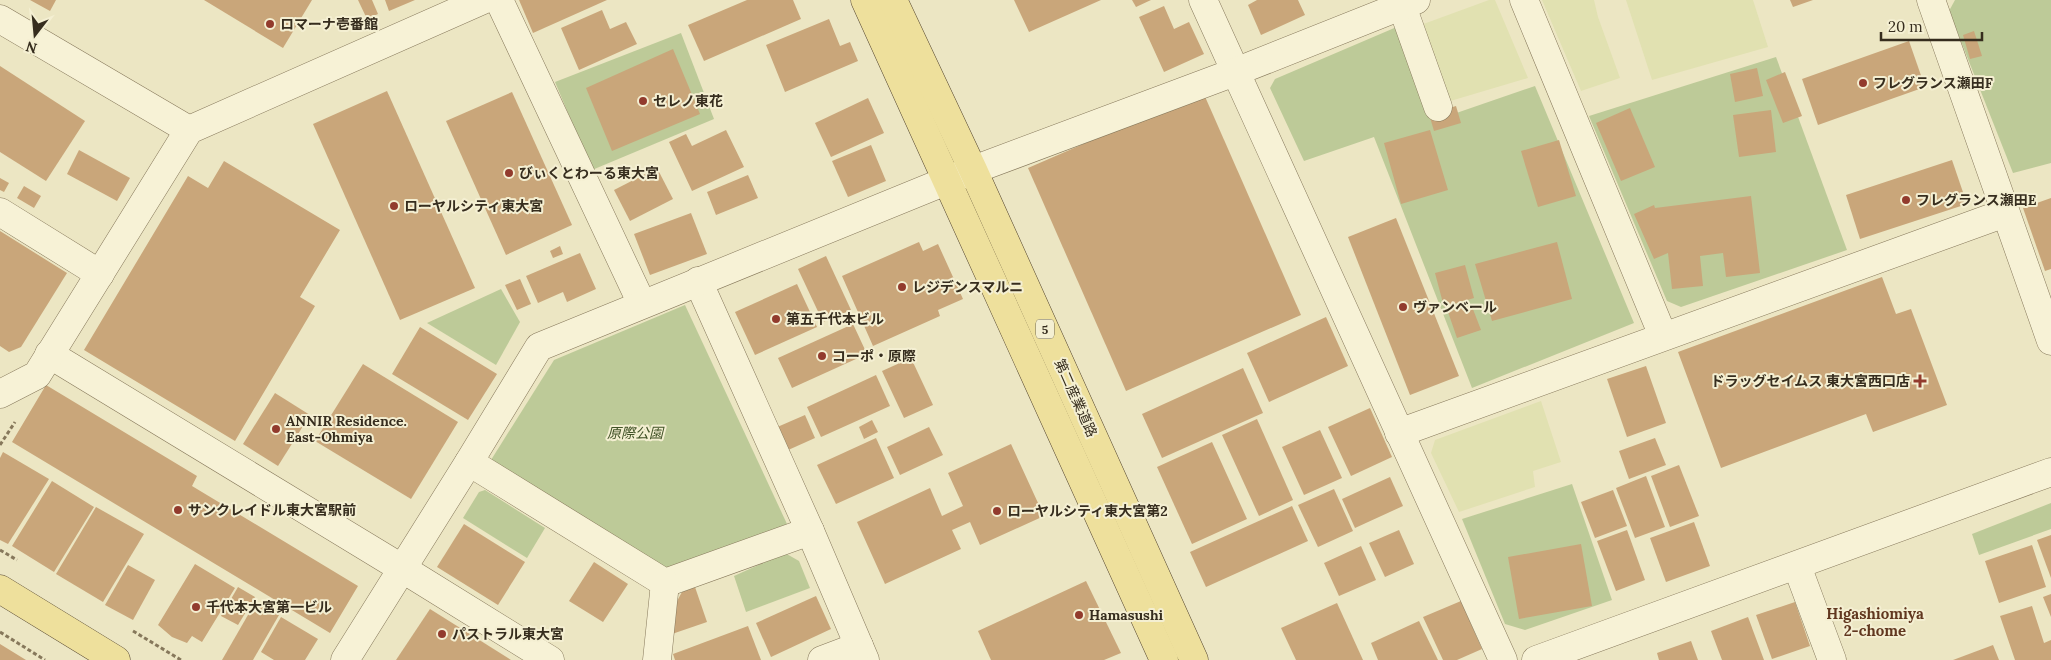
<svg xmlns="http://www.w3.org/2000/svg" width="2051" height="660" font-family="Lora,'Noto Sans JP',serif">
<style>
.farmland{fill:#e1e1b1}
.green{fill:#bdca98}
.building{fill:#c9a67a}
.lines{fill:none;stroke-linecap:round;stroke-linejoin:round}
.minor-casing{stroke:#86785b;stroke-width:29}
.major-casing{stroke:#54452f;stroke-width:29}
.path{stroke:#86785b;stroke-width:3;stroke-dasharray:4 2.5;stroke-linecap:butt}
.minor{stroke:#f7f2d6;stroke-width:28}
.major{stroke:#eee09c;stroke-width:28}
.poi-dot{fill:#923b2d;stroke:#f4efd2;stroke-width:2}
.labels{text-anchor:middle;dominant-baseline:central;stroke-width:4;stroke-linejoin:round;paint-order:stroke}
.shield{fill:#f4efd2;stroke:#6f6754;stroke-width:1}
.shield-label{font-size:12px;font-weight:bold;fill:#362d1e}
.poi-label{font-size:14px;font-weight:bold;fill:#362d1e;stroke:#f4efd2;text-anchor:start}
.street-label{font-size:14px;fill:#362d1e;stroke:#f4efd2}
.park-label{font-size:14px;font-style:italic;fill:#405226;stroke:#f4efd2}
.neighbourhood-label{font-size:15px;font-weight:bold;fill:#61371f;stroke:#f4efd2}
</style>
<rect width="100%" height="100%" fill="#ece6c3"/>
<g class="farmland">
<polygon points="1489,0 1495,0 1528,78 1447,102 1418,26"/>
<polygon points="1542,0 1594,0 1598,17 1620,78 1581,91"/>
<polygon points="1626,0 1753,0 1768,47 1652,80"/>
<polygon points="1541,401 1561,462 1533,471 1535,487 1459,512 1431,453 1435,440"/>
</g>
<g class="green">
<polygon points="1955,0 2051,0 2051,163 2013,173 1949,11"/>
<polygon points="1399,26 1439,119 1535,86 1634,323 1472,388 1374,137 1304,161 1270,88 1275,79"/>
<polygon points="681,33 714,119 592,170 555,82"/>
<polygon points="1776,57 1847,250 1681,307 1667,301 1589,116"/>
<polygon points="501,289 520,322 496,365 427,323"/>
<polygon points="685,305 787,524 671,573 491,460 554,360"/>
<polygon points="1572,484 1612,600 1525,630 1505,624 1462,519"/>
<polygon points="485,490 545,528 527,558 463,518 479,492"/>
<polygon points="2051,503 2051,529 1979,555 1972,534"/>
<polygon points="785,553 799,561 810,588 746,612 734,576"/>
</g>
<g class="building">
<polygon points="30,0 56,0 50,11"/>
<polygon points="204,0 312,0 283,48"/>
<polygon points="358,0 372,0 378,14 367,19"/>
<polygon points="385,0 415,0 389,11"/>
<polygon points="519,0 607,0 533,33"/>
<polygon points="747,0 793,0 801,19 704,61 688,25"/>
<polygon points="1014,0 1101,0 1029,32"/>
<polygon points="1132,0 1151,0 1136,7"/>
<polygon points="1257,0 1298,0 1305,15 1261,35 1248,5"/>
<polygon points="1790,0 1813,0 1793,7"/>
<polygon points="1164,6 1174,29 1189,22 1204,54 1164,72 1139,17"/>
<polygon points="602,10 610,29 626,22 637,44 579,70 561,28"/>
<polygon points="829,19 840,46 850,42 858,61 785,92 766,45"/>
<polygon points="1974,31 1982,56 1970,59 1963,35"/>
<polygon points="1909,41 1925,87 1818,125 1802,79"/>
<polygon points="673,49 700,114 612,151 586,88"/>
<polygon points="0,66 85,121 46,181 0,152"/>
<polygon points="1757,68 1763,96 1735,102 1730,74"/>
<polygon points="1785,72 1802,116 1783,123 1766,80"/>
<polygon points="387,91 475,288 400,320 313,124"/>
<polygon points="512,92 572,225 506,255 446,121"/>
<polygon points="1203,92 1301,315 1126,391 1028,168"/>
<polygon points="868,98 884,133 831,157 815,123"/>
<polygon points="1456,106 1461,123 1434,131 1429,114"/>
<polygon points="1630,108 1655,167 1621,181 1596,123"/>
<polygon points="1771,110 1776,152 1739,157 1733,115"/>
<polygon points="726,130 744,167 692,191 669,142 686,134 692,146"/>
<polygon points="1430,130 1448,190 1401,204 1384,143"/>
<polygon points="1559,140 1576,196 1538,207 1521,151"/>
<polygon points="871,145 886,181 848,197 832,161"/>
<polygon points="79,150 130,178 117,201 67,174"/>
<polygon points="1952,160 1967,204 1860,239 1846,195"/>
<polygon points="224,161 340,230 300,297 315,306 235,441 84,350 188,176 208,188"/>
<polygon points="657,168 673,199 630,221 614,190"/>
<polygon points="748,175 758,198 716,215 707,192"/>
<polygon points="0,178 9,183 4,192 0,190"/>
<polygon points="24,186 41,196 34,208 17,198"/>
<polygon points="1751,196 1760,273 1726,277 1723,253 1700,256 1703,286 1672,289 1668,253 1654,259 1634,214 1654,205 1655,208"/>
<polygon points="2051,198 2051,269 2045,271 2023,208"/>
<polygon points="691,213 707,254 650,275 634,234"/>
<polygon points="1396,218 1459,376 1410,395 1348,237"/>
<polygon points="0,231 67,273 21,347 9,352 0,346"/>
<polygon points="919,242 923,251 938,244 963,299 938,310 940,316 873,346 842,276"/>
<polygon points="1557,242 1572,299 1492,321 1475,264"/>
<polygon points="560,246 563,254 553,258 550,251"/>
<polygon points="580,253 596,289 567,302 563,292 538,303 526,276"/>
<polygon points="826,256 851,310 823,322 798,269"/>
<polygon points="1465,265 1474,298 1444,307 1435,273"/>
<polygon points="1882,277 1896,314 1911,309 1947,405 1873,432 1866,414 1721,468 1678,352"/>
<polygon points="520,279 531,304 517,310 505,285"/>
<polygon points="797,284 817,327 755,355 735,312"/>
<polygon points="1471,304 1481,330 1457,338 1448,312"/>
<polygon points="1326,317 1348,366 1269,402 1247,353"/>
<polygon points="853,324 867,354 792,388 778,358"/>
<polygon points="420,327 497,374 468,420 392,374"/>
<polygon points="911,358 933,405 904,418 882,371"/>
<polygon points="363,364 458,422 411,499 315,441"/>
<polygon points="1646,366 1666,423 1627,437 1607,379"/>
<polygon points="1243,368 1263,413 1162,458 1142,414"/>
<polygon points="876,375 890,406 821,437 807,407"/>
<polygon points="46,385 197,476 192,486 358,586 330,633 12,442"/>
<polygon points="275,393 310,415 278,466 243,444"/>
<polygon points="1370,408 1392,457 1351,476 1328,427"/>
<polygon points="805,415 815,438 786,451 775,428"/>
<polygon points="1257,419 1293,500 1259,516 1222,435"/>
<polygon points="872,420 878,432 864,439 859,427"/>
<polygon points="929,427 943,455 900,475 887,447"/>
<polygon points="1320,430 1342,478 1304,495 1282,447"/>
<polygon points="876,438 894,478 836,504 817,465"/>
<polygon points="1655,438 1666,465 1629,479 1619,451"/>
<polygon points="1212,442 1247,519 1192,544 1157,467"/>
<polygon points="1011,444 1044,516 980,545 970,522 952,530 961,549 885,584 857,522 930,488 942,516 963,506 948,473"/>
<polygon points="3,452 49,479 8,544 0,540 0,458"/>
<polygon points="1679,465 1699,516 1670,527 1651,476"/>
<polygon points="1646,476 1665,527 1635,538 1616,488"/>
<polygon points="1390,477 1403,506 1355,528 1342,499"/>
<polygon points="52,481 94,507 54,572 12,546"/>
<polygon points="1334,489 1353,531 1318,547 1298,505"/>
<polygon points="1613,490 1627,526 1595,538 1581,502"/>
<polygon points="1292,506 1308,541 1206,587 1190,552"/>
<polygon points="96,507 144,534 103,602 56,574"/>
<polygon points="1694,522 1710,566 1666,582 1650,538"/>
<polygon points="464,524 525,562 498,605 437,567"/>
<polygon points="1399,530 1414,564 1385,577 1369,543"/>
<polygon points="1627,530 1645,580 1616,591 1597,541"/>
<polygon points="2051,535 2051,578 2037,540"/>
<polygon points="1581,544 1592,606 1519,619 1508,557"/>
<polygon points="2032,545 2046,587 1999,603 1985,561"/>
<polygon points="1361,546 1376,580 1339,596 1324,563"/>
<polygon points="594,562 628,584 603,622 569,601"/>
<polygon points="195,564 235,588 202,642 192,636 187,643 172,637 158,625"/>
<polygon points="128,565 155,580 133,620 105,605"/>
<polygon points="1086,581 1121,653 1104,660 991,660 978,631"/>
<polygon points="238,587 255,597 238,625 221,616"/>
<polygon points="695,587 707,622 672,634 677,601 682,592"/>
<polygon points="2051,594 2051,617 2043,597"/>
<polygon points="816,596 831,629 771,657 756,623"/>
<polygon points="256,601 279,615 253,660 222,660"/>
<polygon points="1461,601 1482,649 1457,660 1443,660 1423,617"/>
<polygon points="1795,602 1810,646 1772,659 1756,615"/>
<polygon points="1337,603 1363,660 1296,660 1281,628"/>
<polygon points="2032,606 2044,643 2051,640 2051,660 2015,660 2000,616"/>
<polygon points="430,609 511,660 396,660"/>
<polygon points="281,617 318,639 305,660 274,660 261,652"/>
<polygon points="1748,617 1764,660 1722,660 1711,631"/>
<polygon points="1419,621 1438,660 1378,660 1371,643"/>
<polygon points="748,626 761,660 675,660 673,654"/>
<polygon points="1691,641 1698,660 1659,660 1657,653"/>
<polygon points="0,644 26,660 0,660"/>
<polygon points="1993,645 1999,660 1953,660"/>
</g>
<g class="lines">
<g class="minor-casing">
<g id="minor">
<polyline points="499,0 642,304"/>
<polyline points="1203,0 1503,660"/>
<polyline points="1524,0 1663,336"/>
<polyline points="1931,0 2051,341"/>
<polyline points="1402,6 1438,107"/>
<polyline points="0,19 189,130"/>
<polyline points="0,212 100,274"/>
<polyline points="698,281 810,531 865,660"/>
<polyline points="49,354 403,569 550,660"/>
<polyline points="0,394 37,375 189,130 483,0"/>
<polyline points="1399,433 2005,213"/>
<polyline points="469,462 665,583 810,531"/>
<polyline points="1797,566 1832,660"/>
<polyline points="345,660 469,462 539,347 973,170 1235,72 1416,0"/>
<polyline points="657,660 665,583"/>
<polyline points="822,660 859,646"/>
<polyline points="1536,660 2051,472"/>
</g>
</g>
<g class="major-casing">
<g id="major">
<polyline points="865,0 1164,660"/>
<polyline points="893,0 973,170 1194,660"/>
<polyline points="0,589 116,660"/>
</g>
</g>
<g class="path">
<polyline points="0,445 15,422"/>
<polyline points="0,550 17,560"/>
<polyline points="133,631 181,660"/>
<polyline points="0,632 45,660"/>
</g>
<use href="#minor" class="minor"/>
<use href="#major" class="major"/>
</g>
<g class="poi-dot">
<circle cx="270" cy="24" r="5"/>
<circle cx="1863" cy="83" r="5"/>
<circle cx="643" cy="101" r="5"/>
<circle cx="509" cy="173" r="5"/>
<circle cx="1906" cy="200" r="5"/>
<circle cx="394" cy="206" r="5"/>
<circle cx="902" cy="287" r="5"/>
<circle cx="1403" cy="307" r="5"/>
<circle cx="776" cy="319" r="5"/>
<circle cx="822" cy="356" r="5"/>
<path d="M1917.5 373.5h5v5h5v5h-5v5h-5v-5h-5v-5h5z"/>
<circle cx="276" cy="429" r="5"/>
<circle cx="178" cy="510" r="5"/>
<circle cx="997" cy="511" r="5"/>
<circle cx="196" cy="607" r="5"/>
<circle cx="1079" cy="615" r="5"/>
<circle cx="442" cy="634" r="5"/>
</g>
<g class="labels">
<rect class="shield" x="1036" y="319.5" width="18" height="19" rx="4"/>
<g class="shield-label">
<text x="1045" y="329">5</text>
</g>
<g class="poi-label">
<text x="280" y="24">ロマーナ壱番館</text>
<text x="1873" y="83">フレグランス瀬田F</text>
<text x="653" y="101">セレノ東花</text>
<text x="519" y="173">びぃくとわーる東大宮</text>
<text x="1916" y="200">フレグランス瀬田E</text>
<text x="404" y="206">ローヤルシティ東大宮</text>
<text x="912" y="287">レジデンスマルニ</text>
<text x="1413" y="307">ヴァンベール</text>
<text x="786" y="319">第五千代本ビル</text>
<text x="832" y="356">コーポ・原際</text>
<text x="1910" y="381" text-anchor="end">ドラッグセイムス 東大宮西口店</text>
<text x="286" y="421">ANNIR Residence.<tspan x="286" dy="16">East-Ohmiya</tspan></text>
<text x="188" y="510">サンクレイドル東大宮駅前</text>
<text x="1007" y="511">ローヤルシティ東大宮第2</text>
<text x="206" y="607">千代本大宮第一ビル</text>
<text x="1089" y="615">Hamasushi</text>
<text x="452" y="634">パストラル東大宮</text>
</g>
<g class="street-label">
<text transform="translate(1076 398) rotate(66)">第二産業道路</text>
</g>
<g class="park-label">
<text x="635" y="433">原際公園</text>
</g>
<g class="neighbourhood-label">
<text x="1875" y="613">Higashiomiya<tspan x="1875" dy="17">2-chome</tspan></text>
</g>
</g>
<g transform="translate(35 35) rotate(196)" stroke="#f4efd2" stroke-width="4" paint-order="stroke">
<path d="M0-4L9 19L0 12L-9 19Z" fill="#362d1e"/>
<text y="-8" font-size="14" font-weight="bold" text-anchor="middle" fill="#362d1e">N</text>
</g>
<path d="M1881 32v8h101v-8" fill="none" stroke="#362d1e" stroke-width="2.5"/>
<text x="1888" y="32" font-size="15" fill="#362d1e" stroke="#f4efd2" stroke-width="4" paint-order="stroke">20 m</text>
</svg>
